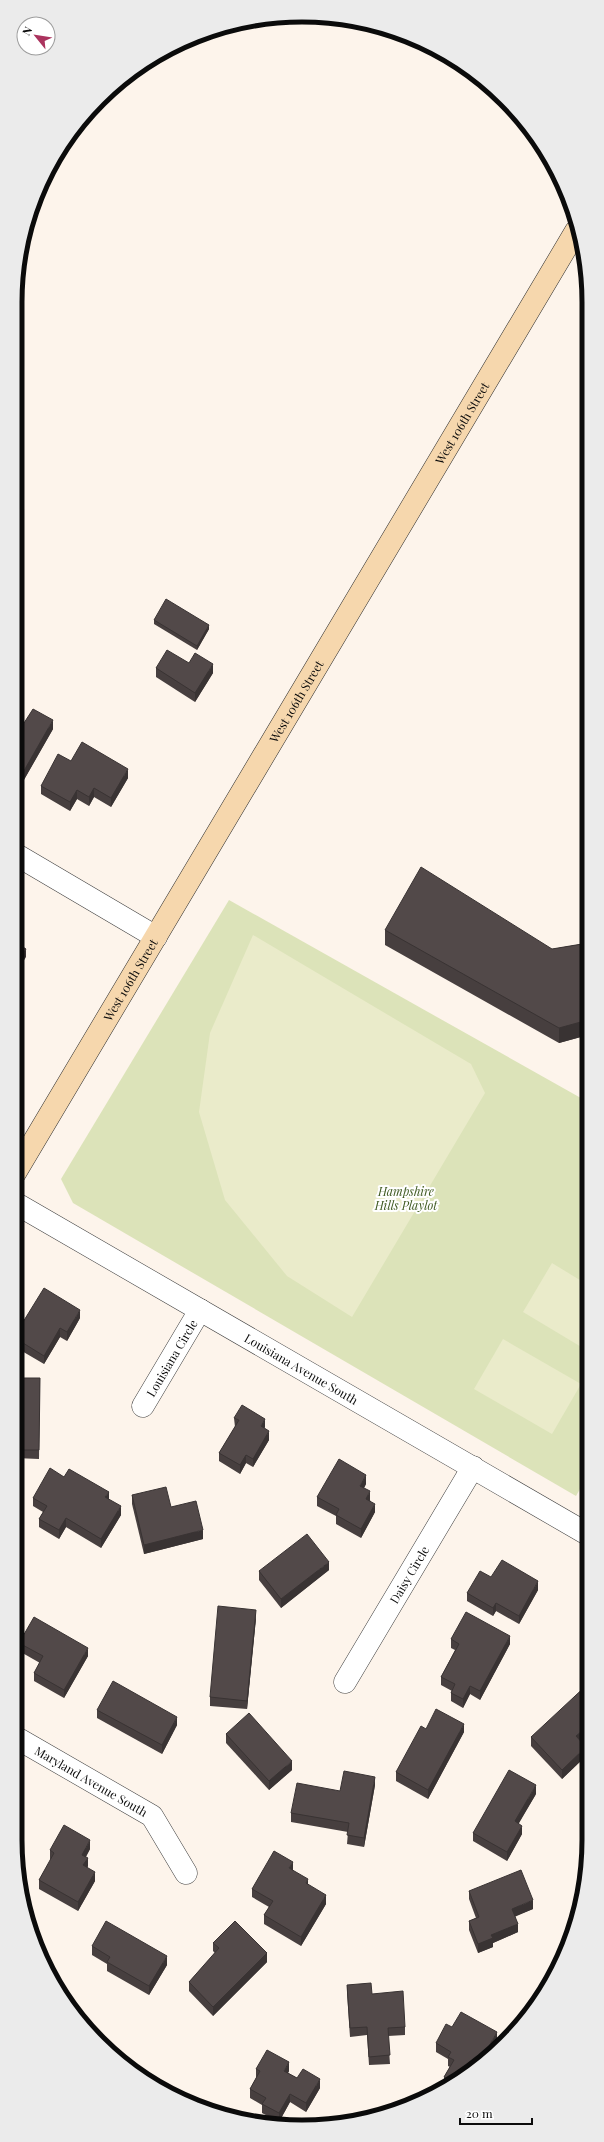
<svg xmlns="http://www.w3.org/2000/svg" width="604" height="2142" font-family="'Playfair Display',serif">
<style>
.green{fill:#dce3b9}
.pitch{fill:#eaebca}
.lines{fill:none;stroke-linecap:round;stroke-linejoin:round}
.street-casing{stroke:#3e3e3e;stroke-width:23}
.secondary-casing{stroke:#2d2d2d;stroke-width:23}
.street{stroke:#fff;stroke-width:22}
.secondary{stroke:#f6d7ad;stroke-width:22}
.wall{fill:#473f3f}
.shaded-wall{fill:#393333}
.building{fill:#524949;stroke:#393333}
.labels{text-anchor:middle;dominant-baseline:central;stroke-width:4;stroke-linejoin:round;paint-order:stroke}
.street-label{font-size:12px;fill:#0b0b0b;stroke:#fff}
.park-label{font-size:12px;font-style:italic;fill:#405b23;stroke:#fff}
.rim{fill:none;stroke:#0b0b0b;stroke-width:5}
</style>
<rect width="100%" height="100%" fill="#fdf4eb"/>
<polygon class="green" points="229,900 588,1102 588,1475 576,1496 73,1203 61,1179"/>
<g class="pitch">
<polygon points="253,935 471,1064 485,1093 352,1317 287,1276 225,1200 199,1112 210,1033"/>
<polygon points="552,1263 588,1285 588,1351 523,1312"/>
<polygon points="503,1339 581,1384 552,1434 474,1389"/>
</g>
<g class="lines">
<g class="street-casing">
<g id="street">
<polyline points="15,854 156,937"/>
<path id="s1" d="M15 1203 589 1535"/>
<path id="s2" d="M143 1406 200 1310"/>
<path id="s3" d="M345 1682 473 1467"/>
<path id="s4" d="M15 1737 152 1816 186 1873"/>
</g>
</g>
<g class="secondary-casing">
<g id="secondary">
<path id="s5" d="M15 1173 576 231"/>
</g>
</g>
<use href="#street" class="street"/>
<use href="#secondary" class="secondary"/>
</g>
<g class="wall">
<polygon points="154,620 209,629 197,650 154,624"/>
<polygon points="189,663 213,673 195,702 156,677 156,668"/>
<polygon points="15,718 24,723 53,729 21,785 15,781"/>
<polygon points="71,761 128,778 111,807 94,797 89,806 77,799 70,811 41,794 41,786"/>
<polygon points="385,930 552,949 588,943 588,1035 559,1043 385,945"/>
<polygon points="80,1318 67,1341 60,1337 44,1364 15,1347 15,1335"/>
<polygon points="15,1378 40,1378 39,1459 15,1458"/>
<polygon points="234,1418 265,1427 264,1428 269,1440 253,1467 246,1463 240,1474 219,1461 219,1453 235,1427"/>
<polygon points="64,1477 109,1499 121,1515 101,1548 66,1527 59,1539 39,1527 39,1519 43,1512 33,1506 33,1498"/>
<polygon points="366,1484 364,1488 370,1500 375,1512 361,1538 336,1524 336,1516 317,1506 317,1497"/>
<polygon points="132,1495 171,1507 203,1539 144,1554 132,1504"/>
<polygon points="329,1570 281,1608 259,1580 259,1571"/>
<polygon points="538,1590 519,1624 496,1611 493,1616 467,1601 467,1593"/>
<polygon points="256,1618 247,1709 210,1706 210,1697"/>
<polygon points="451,1639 510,1644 480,1700 470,1694 463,1708 451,1701 451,1693 452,1691 441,1685 441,1677 455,1650 451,1648"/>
<polygon points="19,1643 88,1656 64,1698 34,1681 34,1673 40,1663 19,1651"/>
<polygon points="97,1710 177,1725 162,1754 97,1718"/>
<polygon points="426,1729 464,1732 428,1799 396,1781 396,1772"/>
<polygon points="226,1734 292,1770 269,1790 226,1743"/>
<polygon points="531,1737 586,1756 562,1779 531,1746"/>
<polygon points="375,1785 364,1847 347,1844 348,1832 291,1822 291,1813 340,1791"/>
<polygon points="536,1794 518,1824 522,1834 507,1861 473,1841 473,1833"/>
<polygon points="90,1849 86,1857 88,1866 87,1868 95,1881 78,1911 39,1889 39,1880 51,1860 50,1859 50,1850"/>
<polygon points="293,1870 308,1885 326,1904 301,1946 264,1924 264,1915 269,1907 252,1897 252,1889"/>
<polygon points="469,1891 533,1909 515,1916 518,1932 493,1943 493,1947 478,1953 469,1930 469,1921 476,1918 469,1899"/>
<polygon points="213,1943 267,1962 213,2016 189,1991 189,1982 215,1953 213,1951"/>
<polygon points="92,1946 167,1965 149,1995 107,1971 107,1964 92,1955"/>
<polygon points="347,1985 372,1994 405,2027 405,2035 388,2036 390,2064 369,2065 367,2035 350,2037 347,1993"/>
<polygon points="497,2041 491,2053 477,2068 446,2087 444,2086 444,2077 450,2067 448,2066 448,2059 436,2052 436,2043"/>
<polygon points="256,2069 289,2071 288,2073 297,2078 320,2088 306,2112 290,2102 279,2122 262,2113 262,2105 250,2098 250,2089 256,2078"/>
</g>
<g class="shaded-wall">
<polygon points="209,625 209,629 197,650 197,646"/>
<polygon points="213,664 213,673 195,702 195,693"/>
<polygon points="53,720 53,729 21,785 21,776"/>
<polygon points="128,769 128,778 111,807 111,798"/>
<polygon points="94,788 94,797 89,806 89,797"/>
<polygon points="77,790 77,799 70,811 70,802"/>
<polygon points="26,949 26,957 15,975 15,967"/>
<polygon points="588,1020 588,1035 559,1043 559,1028"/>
<polygon points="80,1310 80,1318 67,1341 67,1332"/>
<polygon points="60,1328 60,1337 44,1364 44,1356"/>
<polygon points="265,1419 265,1427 261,1435 261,1426"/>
<polygon points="269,1431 269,1440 253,1467 253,1459"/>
<polygon points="246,1455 246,1463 240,1474 240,1465"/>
<polygon points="366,1475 366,1484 360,1495 360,1486"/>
<polygon points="370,1491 370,1500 366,1507 366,1499"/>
<polygon points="109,1492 109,1501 105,1497"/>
<polygon points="375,1504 375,1512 361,1538 361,1529"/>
<polygon points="121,1506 121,1515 101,1548 101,1539"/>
<polygon points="66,1518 66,1527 59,1539 59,1530"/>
<polygon points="203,1530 203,1539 144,1554 144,1545"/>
<polygon points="329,1562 329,1570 281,1608 281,1599"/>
<polygon points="538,1581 538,1590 519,1624 519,1616"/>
<polygon points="496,1603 496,1611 493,1616 493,1608"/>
<polygon points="256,1610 256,1618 247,1709 247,1701"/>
<polygon points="16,1620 16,1628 15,1631 15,1622"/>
<polygon points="510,1636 510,1644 480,1700 480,1691"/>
<polygon points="88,1648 88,1656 64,1698 64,1690"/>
<polygon points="470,1686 470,1694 463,1708 463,1699"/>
<polygon points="177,1717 177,1725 162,1754 162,1745"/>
<polygon points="464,1724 464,1732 428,1799 428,1790"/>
<polygon points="589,1724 589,1732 576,1745 576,1736"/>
<polygon points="586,1747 586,1756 562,1779 562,1770"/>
<polygon points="292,1761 292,1770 269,1790 269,1781"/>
<polygon points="375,1777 375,1785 364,1847 364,1838"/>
<polygon points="536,1785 536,1794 515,1830 515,1821"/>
<polygon points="23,1813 23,1822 15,1836 15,1827"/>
<polygon points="522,1826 522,1834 507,1861 507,1852"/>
<polygon points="90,1840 90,1849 82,1863 82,1855"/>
<polygon points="88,1858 88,1866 83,1874 83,1865"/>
<polygon points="293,1862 293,1871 289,1868"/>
<polygon points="95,1872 95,1881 78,1911 78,1902"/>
<polygon points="308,1879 308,1888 306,1883"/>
<polygon points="326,1895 326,1904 301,1946 301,1937"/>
<polygon points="533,1900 533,1909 512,1918 512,1909"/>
<polygon points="518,1924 518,1932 493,1943 493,1947 478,1953 478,1944 491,1935"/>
<polygon points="267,1953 267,1962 213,2016 213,2007"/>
<polygon points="167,1956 167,1965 149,1995 149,1986"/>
<polygon points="497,2032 497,2041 491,2053 478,2066"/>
<polygon points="289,2062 289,2071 284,2080 284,2071"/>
<polygon points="320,2079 320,2088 306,2112 306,2103"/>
<polygon points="290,2094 290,2102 279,2122 279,2113"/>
</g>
<g class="building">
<polygon points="166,599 209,625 197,646 154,620"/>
<polygon points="167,650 189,663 195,653 213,664 195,693 156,668"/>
<polygon points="33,709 53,720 21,776 15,773 15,718 24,723"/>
<polygon points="82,742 128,769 111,798 94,788 89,797 77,790 70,802 41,786 58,754 71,761"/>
<polygon points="421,867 552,949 588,943 588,1020 559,1028 385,930"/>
<polygon points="15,942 26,949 15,967"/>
<polygon points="44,1288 80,1310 67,1332 60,1328 44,1356 15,1338 15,1335"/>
<polygon points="15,1378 40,1378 39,1450 15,1450"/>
<polygon points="242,1405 265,1419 261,1426 269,1431 253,1459 246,1455 240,1465 219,1453 239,1420 234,1418"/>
<polygon points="339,1459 366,1475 360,1486 370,1491 366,1499 375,1504 361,1529 336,1515 339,1509 317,1497"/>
<polygon points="50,1468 64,1477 69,1469 109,1492 105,1497 121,1506 101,1539 66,1518 59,1530 39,1519 47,1506 33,1498"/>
<polygon points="166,1487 171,1507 196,1501 203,1530 144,1545 132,1495"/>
<polygon points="307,1534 329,1562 281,1599 259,1571"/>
<polygon points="502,1560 538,1581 519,1616 496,1603 493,1608 467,1593 480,1571 491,1577"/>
<polygon points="218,1606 256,1610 247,1701 210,1697"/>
<polygon points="466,1612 510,1636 480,1691 470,1686 463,1699 451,1693 455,1684 441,1677 459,1644 451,1639"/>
<polygon points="34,1617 88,1648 64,1690 34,1673 43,1656 19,1643"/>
<polygon points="113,1681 177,1717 162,1745 97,1710"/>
<polygon points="589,1683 589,1724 576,1736 586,1747 562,1770 531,1737"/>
<polygon points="436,1709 464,1724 428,1790 396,1772 421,1726 426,1729"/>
<polygon points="249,1713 292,1761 269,1781 226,1734"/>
<polygon points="509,1770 536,1785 515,1821 522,1826 507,1852 473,1833"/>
<polygon points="344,1771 375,1777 364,1838 347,1835 349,1823 291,1813 297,1783 340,1791"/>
<polygon points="15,1809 23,1813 15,1827"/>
<polygon points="64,1825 90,1840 82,1855 88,1858 83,1865 95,1872 78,1902 39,1880 54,1853 50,1850"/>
<polygon points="274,1851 293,1862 289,1868 308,1879 306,1883 326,1895 301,1937 264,1915 273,1901 252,1889"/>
<polygon points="521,1870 533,1900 512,1909 518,1924 491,1935 493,1938 478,1944 469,1921 479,1917 469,1891"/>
<polygon points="106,1921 167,1956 149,1986 107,1962 110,1957 92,1946"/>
<polygon points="235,1921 267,1953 213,2007 189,1982 219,1948 213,1943"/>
<polygon points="568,1930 573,1932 567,1950 556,1970"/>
<polygon points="371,1983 372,1994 403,1991 405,2027 388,2028 390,2055 369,2057 367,2027 350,2028 347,1985"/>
<polygon points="461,2012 497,2032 478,2066 453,2082 444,2077 454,2060 448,2057 451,2052 436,2043 446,2024 452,2027"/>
<polygon points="267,2050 289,2062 284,2071 297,2078 303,2069 320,2079 306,2103 290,2094 279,2113 262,2104 266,2098 250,2089 260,2071 256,2069"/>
</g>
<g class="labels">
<g class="street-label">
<text stroke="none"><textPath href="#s5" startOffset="873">West 106th Street</textPath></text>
<text stroke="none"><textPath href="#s5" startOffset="549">West 106th Street</textPath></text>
<text stroke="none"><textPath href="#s5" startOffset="225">West 106th Street</textPath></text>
<text stroke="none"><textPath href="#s2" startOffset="56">Louisiana Circle</textPath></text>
<text stroke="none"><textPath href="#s1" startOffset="331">Louisiana Avenue South</textPath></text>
<text stroke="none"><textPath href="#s3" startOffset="125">Daisy Circle</textPath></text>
<text stroke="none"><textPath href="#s4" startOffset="88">Maryland Avenue South</textPath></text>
</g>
<g class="park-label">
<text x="406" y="1191">Hampshire<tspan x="406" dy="14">Hills Playlot</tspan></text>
</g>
</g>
<path d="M0 0H604V2142H0ZM302 22H302A280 280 0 0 1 582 302V1840A280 280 0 0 1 302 2120H302A280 280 0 0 1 22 1840V302A280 280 0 0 1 302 22Z" fill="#ebebeb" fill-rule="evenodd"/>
<path class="rim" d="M302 22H302A280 280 0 0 1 582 302V1840A280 280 0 0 1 302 2120H302A280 280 0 0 1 22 1840V302A280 280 0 0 1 302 22Z"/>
<g transform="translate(36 36) rotate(300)"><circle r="19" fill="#ffffff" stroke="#9d9d9d"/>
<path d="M0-3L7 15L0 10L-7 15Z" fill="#ab335e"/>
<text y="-6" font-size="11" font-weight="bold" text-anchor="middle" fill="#0b0b0b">N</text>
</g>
<path d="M460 2118v6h72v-6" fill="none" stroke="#0b0b0b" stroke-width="2"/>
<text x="466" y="2118" font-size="12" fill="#0b0b0b" stroke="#ffffff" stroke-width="3" paint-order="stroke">20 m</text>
</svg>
